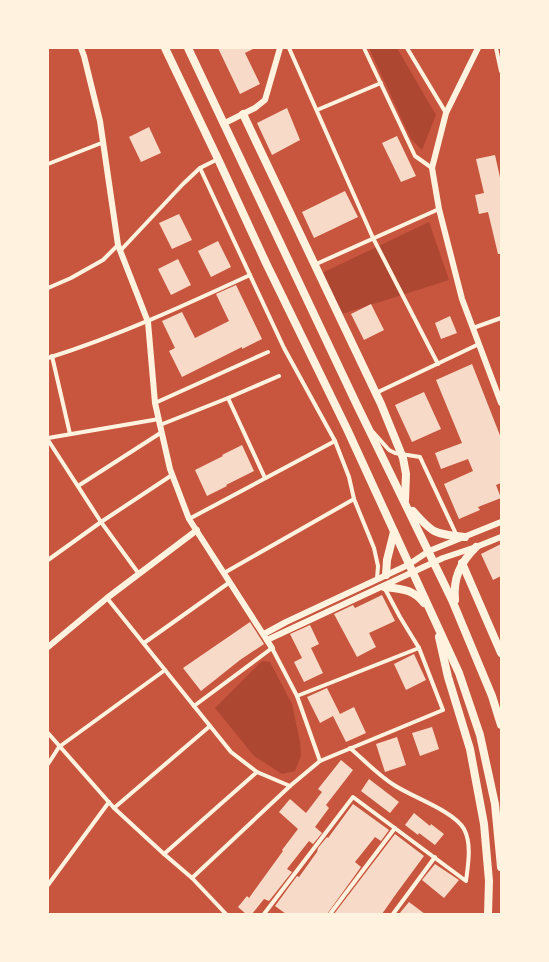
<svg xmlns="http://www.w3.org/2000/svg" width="549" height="962" font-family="Poppins,sans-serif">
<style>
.green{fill:#ae4732}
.building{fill:#f7dbc8}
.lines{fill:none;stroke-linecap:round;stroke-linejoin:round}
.minor{stroke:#fff3e0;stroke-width:4}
.tertiary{stroke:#fff3e0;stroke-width:6}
.primary{stroke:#fff3e0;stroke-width:8}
</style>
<rect width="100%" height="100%" fill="#c8553d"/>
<g class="green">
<polygon points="369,48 397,48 436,115 422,150 411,139"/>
<polygon points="429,222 449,280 342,314 322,273"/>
<polygon points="262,661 270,662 292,704 300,742 301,756 295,771 282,774 254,756 215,708"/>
</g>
<g class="building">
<polygon points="218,48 255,48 245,53 260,84 240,94"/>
<polygon points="287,108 300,140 272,155 257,123"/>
<polygon points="149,127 161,153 141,162 129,137"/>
<polygon points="397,136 416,176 401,182 382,143"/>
<polygon points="495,155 501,182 501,254 498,254 488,212 479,214 475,195 484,193 476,159"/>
<polygon points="345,191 358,217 314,238 302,212"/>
<polygon points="179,214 192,240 172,249 159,223"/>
<polygon points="218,241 231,267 211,277 198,251"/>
<polygon points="178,259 191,285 171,295 158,269"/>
<polygon points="236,285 262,339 242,349 242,347 182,377 169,351 175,348 162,321 182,312 195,338 229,321 216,294"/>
<polygon points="371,304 384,330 364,340 351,314"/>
<polygon points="450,316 457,333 441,339 435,323"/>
<polygon points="472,364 501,438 501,483 496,485 501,498 478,507 480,510 459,519 444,484 473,471 468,459 441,469 435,453 462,443 436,380"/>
<polygon points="424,392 441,429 412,442 395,405"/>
<polygon points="242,445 254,471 226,485 227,486 207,496 195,470 223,456 222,455"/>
<polygon points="501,544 501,576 493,580 481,554"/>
<polygon points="382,595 395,621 369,633 376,647 357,657 334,614 353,605 355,608"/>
<polygon points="250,622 264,644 240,660 201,691 183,668"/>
<polygon points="310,625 319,644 311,648 323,673 304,682 294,662 302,658 290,634"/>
<polygon points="414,654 426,680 406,690 394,664"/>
<polygon points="327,688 340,714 354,707 366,733 346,742 333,716 320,723 307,697"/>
<polygon points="432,727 439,749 420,756 412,733"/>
<polygon points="397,737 406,765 385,772 376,744"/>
<polygon points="341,760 353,770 326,805 329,808 315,827 322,833 313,844 309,841 287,869 292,872 269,901 264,899 252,914 246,914 238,907 247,896 249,898 283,851 282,850 298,829 279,812 290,799 306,813 322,792 318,789"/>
<polygon points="369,779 399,802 390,813 361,791"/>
<polygon points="353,804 389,830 381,841 375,837 355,862 361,867 327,914 286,914 275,906 297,876 299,877 317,852 318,848 327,837 328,838"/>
<polygon points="414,813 430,826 431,824 444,834 435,845 419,833 418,835 405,825"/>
<polygon points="395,834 424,856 396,894 382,914 334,914"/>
<polygon points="435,864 459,880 444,898 422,880"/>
<polygon points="409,902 425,914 399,914"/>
</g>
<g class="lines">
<g class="minor">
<polyline points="289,48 373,238 438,364"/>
<polyline points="364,48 415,156 432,168"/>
<polyline points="407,48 446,113"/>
<polyline points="496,48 501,71"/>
<polyline points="317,110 381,83"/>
<polyline points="48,164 104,142"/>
<polyline points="200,168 284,348 335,441 349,477 354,499 374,548 378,566 377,579"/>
<polyline points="121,250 183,184 200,168 218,159"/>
<polyline points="314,265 439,209"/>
<polyline points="48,288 71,278 103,260 118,245"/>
<polyline points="473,328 501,318"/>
<polyline points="52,356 70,434"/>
<path d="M48 358C118 336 183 306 250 275"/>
<polyline points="376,393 479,344"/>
<polyline points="228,398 265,478"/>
<polyline points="155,403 268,352"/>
<polyline points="160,425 228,398 279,376"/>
<polyline points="373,432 389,450 395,453 420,457 457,536"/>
<polyline points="48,438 159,419"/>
<polyline points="48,440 101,522 139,574"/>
<polyline points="78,486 162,432"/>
<polyline points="189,519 335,441"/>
<polyline points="48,560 101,522 172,475"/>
<polyline points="224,573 354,499"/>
<polyline points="107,598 231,752 257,772 290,786"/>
<polyline points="144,643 230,582"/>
<polyline points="297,696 419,648"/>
<polyline points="194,706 272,648 297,696 320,761"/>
<polyline points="48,733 114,808 164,854 192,878 226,914"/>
<polyline points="48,764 59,747 165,670"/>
<polyline points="114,808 210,726"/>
<polyline points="164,854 257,772"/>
<polyline points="192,878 290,786 320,761 443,710 419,648 400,617 384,587"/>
<polyline points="48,885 109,802"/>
<path d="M264 914 353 797 466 881C468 865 472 844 464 829 454 811 412 797 394 785 378 775 364 760 350 748"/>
<polyline points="330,914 395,828"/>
<polyline points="393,914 435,857"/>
</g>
<g class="tertiary">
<polyline points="81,48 84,56 100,121 118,245 148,322 155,403 170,469 189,519 272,648"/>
<polyline points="478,48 446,113 432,168 439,209 462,299 501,403"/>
<polyline points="223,124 255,108 265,100 280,48"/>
<polyline points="264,634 286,622 408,565 429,551 501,522"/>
<polyline points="267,640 443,558 476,547 501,537"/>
<polyline points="48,647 107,598 197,530"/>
</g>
<g class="primary">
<polyline points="165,48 218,159 266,263 347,429 459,673 480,735 495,804 501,867"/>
<polyline points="188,48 356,403 452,600 492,696 501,725"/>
<polyline points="243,114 381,404 403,458 406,474 405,500"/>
<path d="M413 511C433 534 435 534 465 537"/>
<polyline points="462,563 501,653"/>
<polyline points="386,575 387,560 394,532"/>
<path d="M384 587C401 589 413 589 424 603"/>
<path d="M455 600C453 578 460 563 476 547"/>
<polyline points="439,637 448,677 470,749 484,824 489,881 488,914"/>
</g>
</g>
<rect width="549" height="962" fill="none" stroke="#fff3e0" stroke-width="98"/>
</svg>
